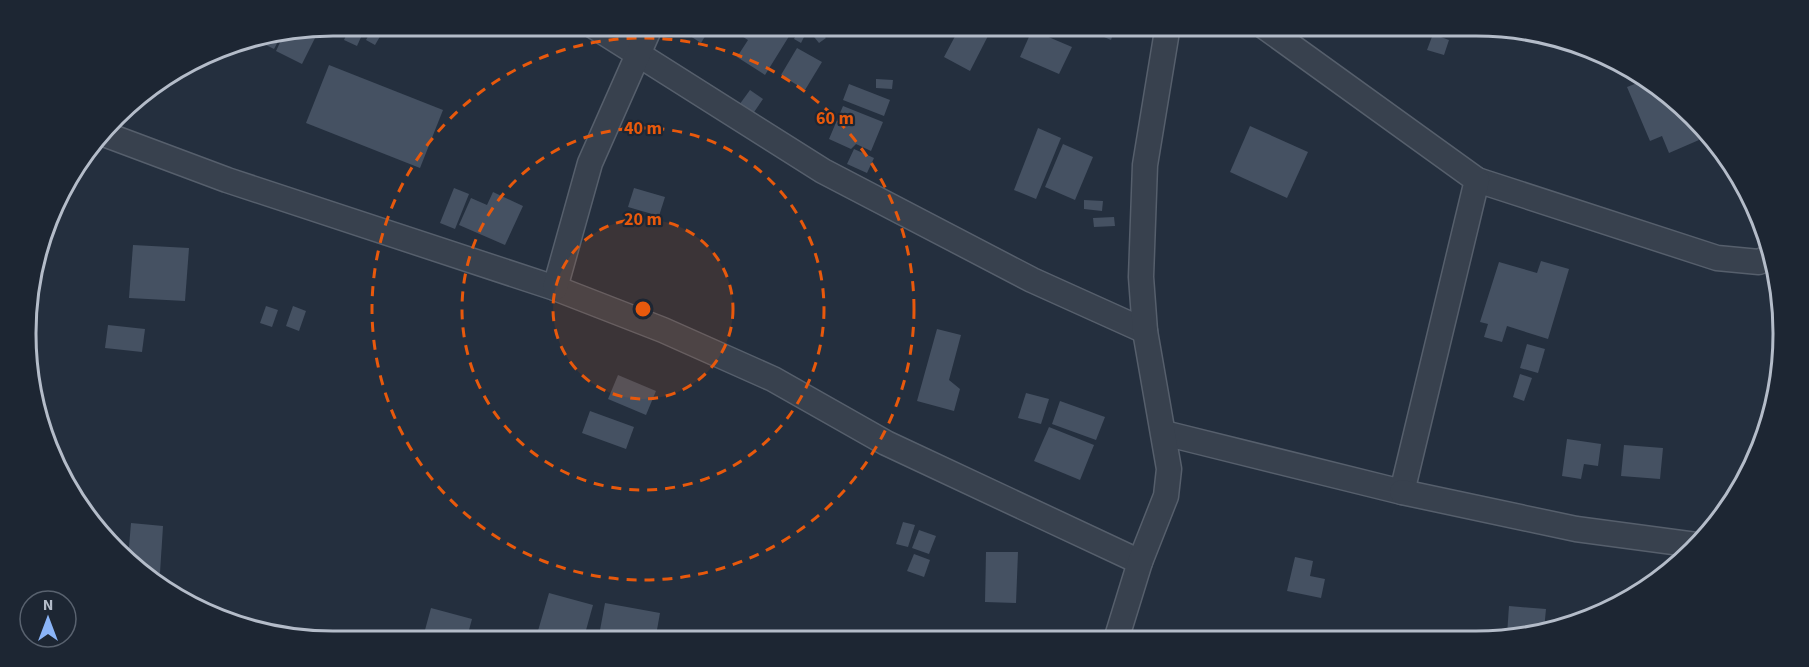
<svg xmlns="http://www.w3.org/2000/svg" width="1809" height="667" font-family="'Source Sans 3',sans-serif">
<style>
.building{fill:#455162}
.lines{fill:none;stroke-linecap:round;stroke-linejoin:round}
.street-casing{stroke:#565f6c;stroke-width:27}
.street{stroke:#38414e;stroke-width:24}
.ring{fill:none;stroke:#e8590c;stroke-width:3;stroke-dasharray:10 8}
.rim{fill:none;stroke:#b4bcc9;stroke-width:3}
.centre{fill:#e8590c;stroke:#1d2633;stroke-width:3}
.ring-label{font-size:18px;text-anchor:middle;font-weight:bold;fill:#e8590c;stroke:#1d2633;stroke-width:4.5;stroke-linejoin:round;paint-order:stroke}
</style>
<rect width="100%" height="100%" fill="#242f3e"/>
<g class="building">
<polygon points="351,25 366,26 357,46 344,40"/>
<polygon points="370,25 385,28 375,45 366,40 373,27"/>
<polygon points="688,25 712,25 701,43 684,32"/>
<polygon points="724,25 796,25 765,75 737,57 748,40"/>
<polygon points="801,25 810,25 801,43 794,39"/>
<polygon points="961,25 972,25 989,34 970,71 944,57"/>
<polygon points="1092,25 1116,25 1111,40 1090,31"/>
<polygon points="816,27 826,38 819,43 810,32"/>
<polygon points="320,28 302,64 276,51 284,34"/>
<polygon points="1032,30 1072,47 1059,74 1020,57"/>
<polygon points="282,34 274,49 256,40 257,38"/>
<polygon points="1433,34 1449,40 1444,55 1427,50"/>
<polygon points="797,48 822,62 805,90 781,75"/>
<polygon points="329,65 443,110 420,168 306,123"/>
<polygon points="876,79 893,80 892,89 876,88"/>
<polygon points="1645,80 1663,89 1690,120 1699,140 1669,153 1662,136 1650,141 1627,87"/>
<polygon points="849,84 890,100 884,116 843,100"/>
<polygon points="750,90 763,99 748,121 734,112"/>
<polygon points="843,106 883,122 871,151 856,144 851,149 829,139"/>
<polygon points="1250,126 1308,152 1287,198 1230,172"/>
<polygon points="1038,128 1061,138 1036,199 1014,190"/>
<polygon points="1063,144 1093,157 1075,200 1045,187"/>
<polygon points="854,149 874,158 867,173 847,164"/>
<polygon points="454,188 469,194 455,229 440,223"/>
<polygon points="634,188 665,197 659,216 628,207"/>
<polygon points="493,192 523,206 505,245 459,225 471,198 487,205"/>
<polygon points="1084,200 1103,201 1102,211 1084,209"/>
<polygon points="1114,217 1115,226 1094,227 1093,218"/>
<polygon points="133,245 189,248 185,301 129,298"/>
<polygon points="1541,261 1569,269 1548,339 1507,326 1502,342 1484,337 1488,324 1480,322 1499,262 1537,273"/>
<polygon points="266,306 278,310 272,327 260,323"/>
<polygon points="293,306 306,311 299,331 286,326"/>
<polygon points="108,325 145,329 142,352 105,348"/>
<polygon points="937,329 961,335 949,380 960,389 954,411 917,401"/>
<polygon points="1527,344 1545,349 1538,373 1520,368"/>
<polygon points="1520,374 1532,378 1524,401 1513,397"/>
<polygon points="618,375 656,391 646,415 608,399"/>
<polygon points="1026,393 1049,399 1041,424 1018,418"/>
<polygon points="1060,401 1105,417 1096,440 1052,424"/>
<polygon points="590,411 634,427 626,449 582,433"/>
<polygon points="1049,427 1094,445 1080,480 1034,461"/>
<polygon points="1567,439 1601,444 1598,466 1584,464 1581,479 1562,476"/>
<polygon points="1624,445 1663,448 1660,479 1621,476"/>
<polygon points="903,522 915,525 908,547 896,544"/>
<polygon points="131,523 163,526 160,573 140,571 128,559"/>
<polygon points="919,530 936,536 929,554 912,548"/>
<polygon points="986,552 1018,552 1016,603 985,602"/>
<polygon points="914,554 930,560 924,577 907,571"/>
<polygon points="1295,557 1313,561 1310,576 1325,579 1321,598 1287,591"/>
<polygon points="549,593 593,605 583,641 535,641"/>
<polygon points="605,603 660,613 655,641 598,641"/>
<polygon points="1509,606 1546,609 1544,630 1523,637 1507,635"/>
<polygon points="431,608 472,619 466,641 422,641"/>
</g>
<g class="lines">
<g class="street-casing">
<g id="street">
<polyline points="592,25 823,171 1032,280 1145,331"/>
<polyline points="104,134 227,180 555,288 663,330 773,379 886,443 1140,562"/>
<polyline points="1477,180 1717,258 1759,262 1769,257"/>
<polyline points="555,288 590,163 651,25"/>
<polyline points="1164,433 1402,492 1477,180 1262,25"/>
<polyline points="1402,492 1576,529 1696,545"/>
<polyline points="1116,640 1140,562 1166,496 1169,469 1145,331 1141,277 1145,165 1168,25"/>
</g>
</g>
<use href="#street" class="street"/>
</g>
<circle cx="643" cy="309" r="90" fill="#e8590c" fill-opacity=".12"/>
<g class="ring">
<circle cx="643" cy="309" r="90"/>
<circle cx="643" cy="309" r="181"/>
<circle cx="643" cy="309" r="271"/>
</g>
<path d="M0 0H1809V667H0ZM333 36H1476A297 297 0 0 1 1773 333V334A297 297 0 0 1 1476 631H333A297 297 0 0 1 36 334V333A297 297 0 0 1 333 36Z" fill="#1d2633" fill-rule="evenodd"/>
<path class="rim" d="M333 36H1476A297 297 0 0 1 1773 333V334A297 297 0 0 1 1476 631H333A297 297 0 0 1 36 334V333A297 297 0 0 1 333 36Z"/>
<circle cx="643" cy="309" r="9" class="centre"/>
<g class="ring-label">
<text x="835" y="124">60 m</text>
<text x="643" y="134">40 m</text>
<text x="643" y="225">20 m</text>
</g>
<g transform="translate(48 619)"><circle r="28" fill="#1d2633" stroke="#59626f" stroke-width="1.5"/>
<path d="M0-4.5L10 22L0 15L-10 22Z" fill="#8ab4f8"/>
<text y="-9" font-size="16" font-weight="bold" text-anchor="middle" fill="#b4bcc9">N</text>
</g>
</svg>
